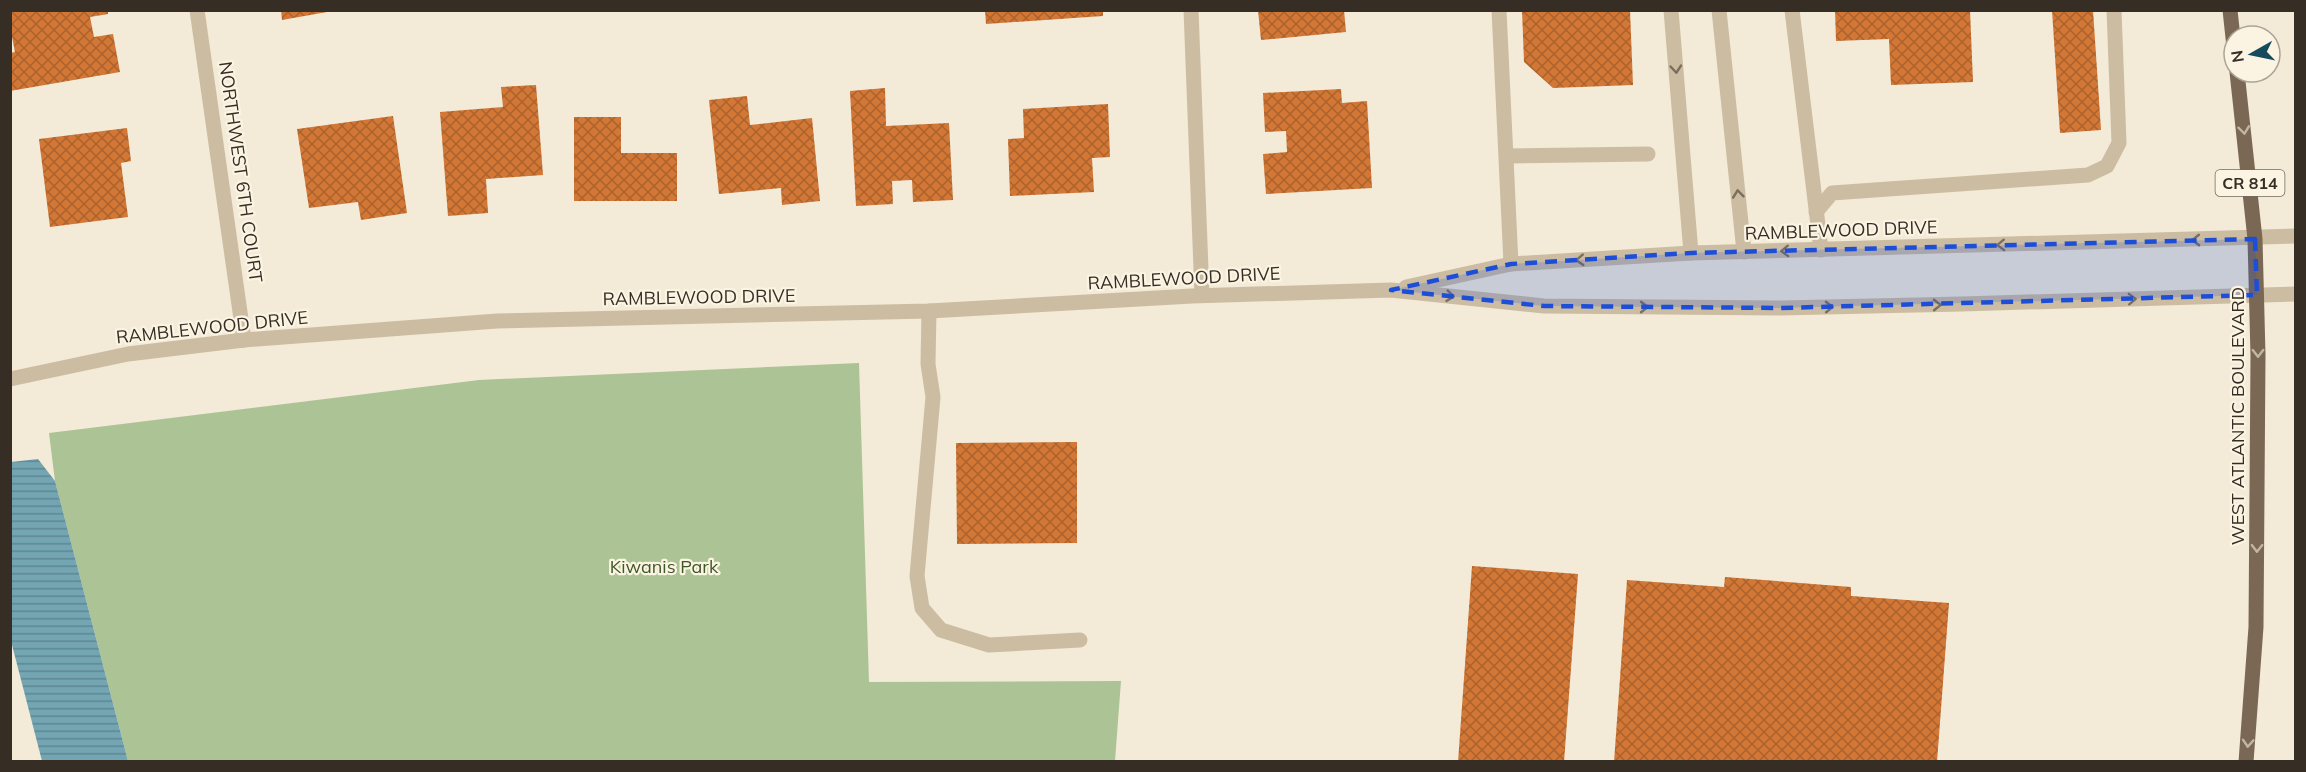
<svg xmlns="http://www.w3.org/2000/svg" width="2306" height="772" font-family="Mulish,sans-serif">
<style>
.green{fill:#acc396}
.water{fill:url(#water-rules)}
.building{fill:url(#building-cross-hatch)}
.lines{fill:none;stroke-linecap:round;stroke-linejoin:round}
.minor{stroke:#ccbda2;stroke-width:15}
.major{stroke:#7a6754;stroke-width:15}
.oneway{stroke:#7a6e5d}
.oneway2{stroke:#c1b5a3}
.marked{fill:#1d4ed8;fill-opacity:0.2;stroke:#1d4ed8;stroke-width:4.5;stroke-dasharray:12 8;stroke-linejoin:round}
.labels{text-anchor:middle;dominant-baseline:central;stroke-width:4.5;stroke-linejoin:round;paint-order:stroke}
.shield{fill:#fbf4e3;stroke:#71695e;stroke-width:1.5}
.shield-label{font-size:16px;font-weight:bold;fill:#362d25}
.street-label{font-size:18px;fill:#362d25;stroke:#fbf4e3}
.park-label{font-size:18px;fill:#3d5726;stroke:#fbf4e3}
</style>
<defs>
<pattern id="water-rules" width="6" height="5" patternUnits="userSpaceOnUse" patternTransform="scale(1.5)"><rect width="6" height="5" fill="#73a5b3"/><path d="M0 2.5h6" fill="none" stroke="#5f8791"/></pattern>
<pattern id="building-cross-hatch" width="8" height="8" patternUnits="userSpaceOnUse" patternTransform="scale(1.5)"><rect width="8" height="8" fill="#d27736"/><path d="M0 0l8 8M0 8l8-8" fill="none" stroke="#ab622d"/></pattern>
</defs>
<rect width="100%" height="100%" fill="#f3ebd7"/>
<polygon class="green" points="859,363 869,682 1121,681 1115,761 128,761 55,481 49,433 479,380"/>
<polygon class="water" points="38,459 55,481 128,761 42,761 11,641 11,462"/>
<g class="building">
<polygon points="10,10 108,10 108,14 90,17 94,37 113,34 120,72 10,91 10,53 15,52 10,27"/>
<polygon points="281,10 327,10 327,12 282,20"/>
<polygon points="985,10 1103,10 1103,16 986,24"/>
<polygon points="1258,10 1344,10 1346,32 1261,40"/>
<polygon points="1522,10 1630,10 1633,85 1553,88 1524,62"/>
<polygon points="1835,10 1970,10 1973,82 1891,85 1889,39 1836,41"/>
<polygon points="2052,10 2093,10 2101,130 2060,133"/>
<polygon points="536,85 543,175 486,179 488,213 448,216 440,112 503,107 501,87"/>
<polygon points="885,88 886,126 949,123 953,200 913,202 912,180 892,181 893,204 856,206 850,91"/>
<polygon points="1341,89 1342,103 1367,101 1372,188 1266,194 1263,154 1287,152 1286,131 1265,132 1263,93"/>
<polygon points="747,96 750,125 812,118 820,201 782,205 781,188 719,194 709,100"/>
<polygon points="1108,104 1110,157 1092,158 1094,192 1010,196 1008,139 1024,138 1023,109"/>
<polygon points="393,116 407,213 361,220 358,202 309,208 297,129"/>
<polygon points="574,117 621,117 621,153 677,153 677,201 574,201"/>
<polygon points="127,128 131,161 121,163 128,217 50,227 39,139"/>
<polygon points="1077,442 1077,543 957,544 956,443"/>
<polygon points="1472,566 1578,574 1564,762 1458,762"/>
<polygon points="1725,577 1851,587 1851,596 1949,603 1937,762 1614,762 1627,580 1724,587"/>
</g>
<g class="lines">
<g class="minor">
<polyline points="197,10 244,340"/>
<polyline points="1191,10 1202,295"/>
<polyline points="1499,10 1511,264"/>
<polyline points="1671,10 1691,253"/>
<polyline points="1719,10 1744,252"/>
<polyline points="1792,10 1821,250"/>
<polyline points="1507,156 1648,154"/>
<polyline points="1816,212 1832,193 2088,175 2107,166 2119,143 2114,10"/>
<polyline points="1406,287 1511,264 1691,253 2296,236"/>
<polyline points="929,311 928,364 933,397 917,576 922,608 941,630 989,645 1080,640"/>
<polyline points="10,379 128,354 244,340 497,321 929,311 1192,296 1391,290 1544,306 1780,308 1962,304 2296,294"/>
</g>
<g class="major">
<polyline points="2230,10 2234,47"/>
<polyline points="2237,72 2255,239 2258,355 2256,627 2246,762"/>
</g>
</g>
<defs><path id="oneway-chevron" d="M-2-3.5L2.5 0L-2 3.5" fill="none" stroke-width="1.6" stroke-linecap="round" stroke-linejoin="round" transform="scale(1.5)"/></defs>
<g class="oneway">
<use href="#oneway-chevron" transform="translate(1676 69) rotate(85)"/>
<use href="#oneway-chevron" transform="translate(1738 194) rotate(-96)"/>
<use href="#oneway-chevron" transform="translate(2196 240) rotate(179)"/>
<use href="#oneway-chevron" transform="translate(2001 245) rotate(178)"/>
<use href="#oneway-chevron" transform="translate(1785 251) rotate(178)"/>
<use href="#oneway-chevron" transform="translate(1580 260) rotate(177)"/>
<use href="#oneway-chevron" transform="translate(1450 296) rotate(6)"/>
<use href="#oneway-chevron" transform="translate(2132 299) rotate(-2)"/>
<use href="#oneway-chevron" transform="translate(1937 305) rotate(-1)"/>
<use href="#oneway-chevron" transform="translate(1644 307)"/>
<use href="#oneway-chevron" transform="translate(1829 307) rotate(-1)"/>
</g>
<g class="oneway2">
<use href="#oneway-chevron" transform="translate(2244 130) rotate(83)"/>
<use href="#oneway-chevron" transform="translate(2258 353) rotate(90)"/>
<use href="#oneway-chevron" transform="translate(2257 548) rotate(91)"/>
<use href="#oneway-chevron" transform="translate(2248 743) rotate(94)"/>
</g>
<path class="marked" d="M2255 239 2257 295 1780 308 1544 306 1391 290 1511 264 1691 253Z"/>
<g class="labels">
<rect class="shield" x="2215.5" y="170" width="69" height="26" rx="4.5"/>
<g class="shield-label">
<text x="2250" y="183">CR 814</text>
</g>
<g class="street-label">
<text transform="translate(241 172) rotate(82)">NORTHWEST 6TH COURT</text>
<text transform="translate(1841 230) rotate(-2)">RAMBLEWOOD DRIVE</text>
<text transform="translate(1184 278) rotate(-3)">RAMBLEWOOD DRIVE</text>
<text transform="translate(699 297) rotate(-1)">RAMBLEWOOD DRIVE</text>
<text transform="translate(212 327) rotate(-6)">RAMBLEWOOD DRIVE</text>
<text transform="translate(2237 416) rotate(-90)">WEST ATLANTIC BOULEVARD</text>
</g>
<g class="park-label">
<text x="664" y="566">Kiwanis Park</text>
</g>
</g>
<rect width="2306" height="772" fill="none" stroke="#362d25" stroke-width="24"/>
<g transform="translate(2252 54) rotate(261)"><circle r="28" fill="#fbf4e3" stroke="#aca497" stroke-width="1.5"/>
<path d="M0-4.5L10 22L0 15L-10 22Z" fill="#174b5b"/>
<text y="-9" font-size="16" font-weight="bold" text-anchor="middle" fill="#362d25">N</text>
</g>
</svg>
